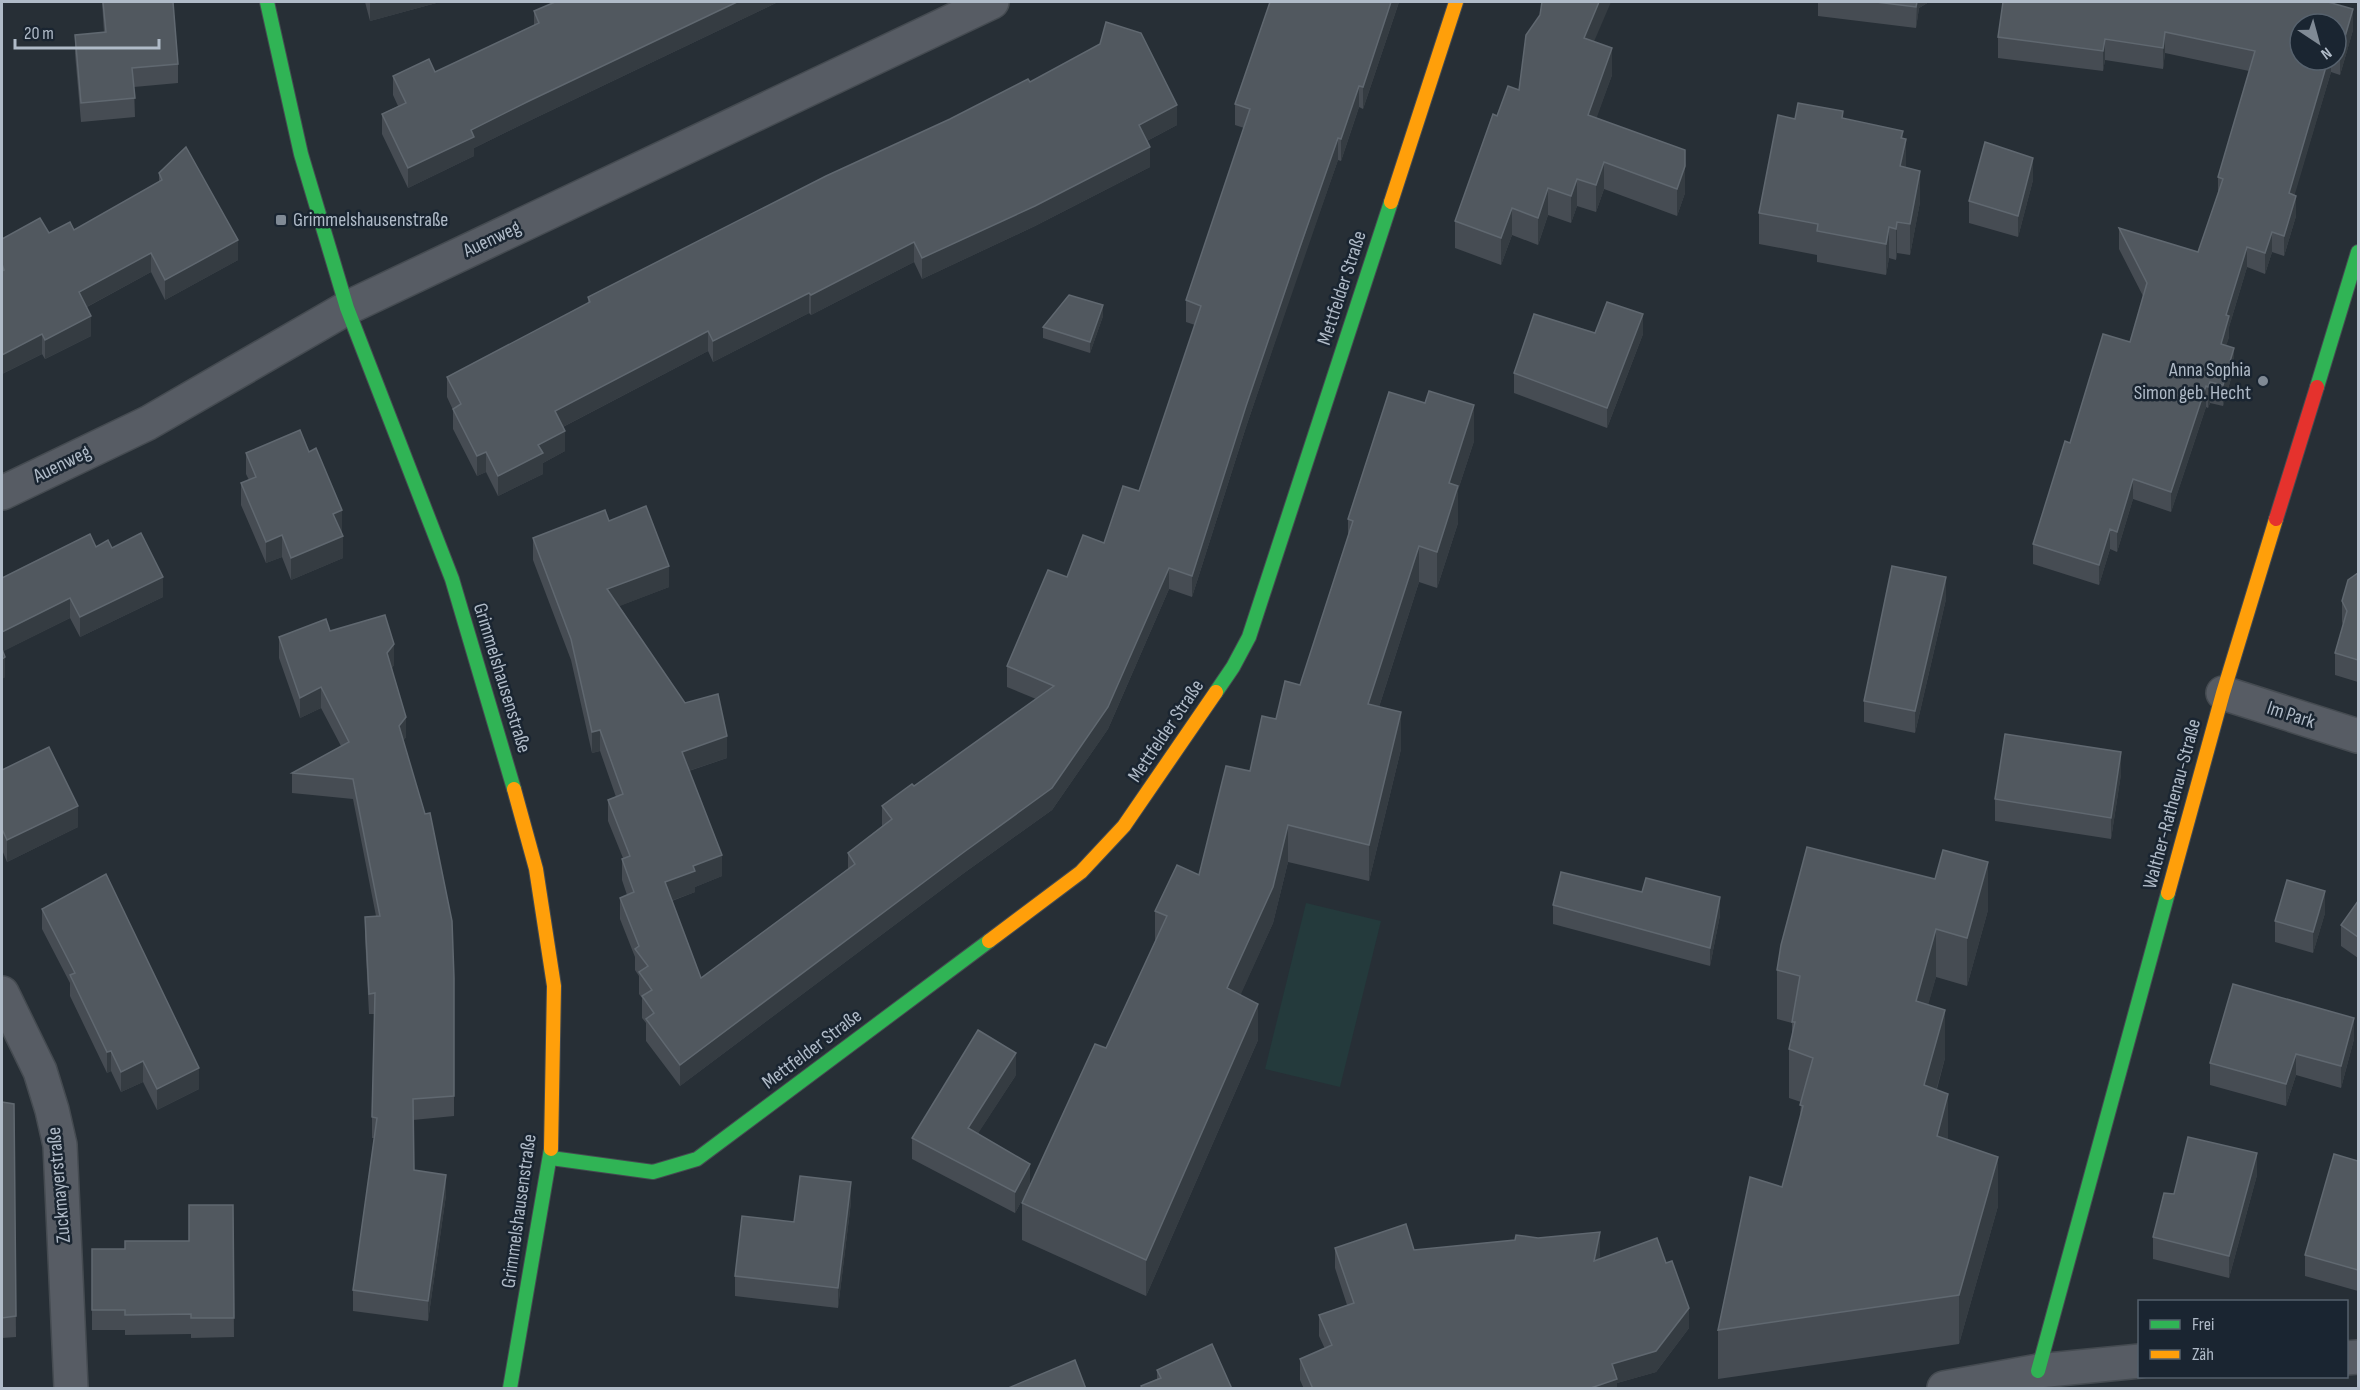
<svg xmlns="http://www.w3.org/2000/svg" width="2360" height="1390" font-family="'Sofia Sans Condensed',sans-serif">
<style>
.green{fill:#243a3c}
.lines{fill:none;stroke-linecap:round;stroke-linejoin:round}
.street-casing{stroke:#454b51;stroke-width:36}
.fast-casing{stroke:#454b51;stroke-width:16}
.slow-casing{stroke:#454b51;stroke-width:16}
.jam-casing{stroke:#454b51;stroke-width:16}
.street{stroke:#575c64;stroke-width:33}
.fast{stroke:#30b455;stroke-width:14}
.slow{stroke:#ff9f0a;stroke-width:14}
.jam{stroke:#e5322d;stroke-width:14}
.wall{fill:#464c53;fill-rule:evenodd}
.shaded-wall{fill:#353c42}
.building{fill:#51585f;stroke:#606870;stroke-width:1.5}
.poi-dot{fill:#808a95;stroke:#1a2531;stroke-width:2}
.labels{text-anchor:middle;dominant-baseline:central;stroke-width:5;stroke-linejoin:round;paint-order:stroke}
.poi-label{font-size:20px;fill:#b0bbc8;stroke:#1a2531;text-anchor:start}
.street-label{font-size:20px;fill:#b0bbc8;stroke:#1a2531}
</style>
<rect width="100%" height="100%" fill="#272f36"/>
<polygon class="green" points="1306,903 1381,921 1340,1087 1265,1069"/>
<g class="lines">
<g class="street-casing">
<g id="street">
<polyline points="2,493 148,423 347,308 992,2"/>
<polyline points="2223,693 2358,736"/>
<polyline points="2,993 40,1071 52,1110 60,1145 71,1388"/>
<polyline points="2346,1358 2358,1357"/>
<polyline points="1944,1388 2038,1371 2140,1361"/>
</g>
</g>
<g class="fast-casing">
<g id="fast">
<polyline points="267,2 301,154 347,308 452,579 514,789"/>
<polyline points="2317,387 2358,252"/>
<polyline points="1216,692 1233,667 1249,637 1391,202"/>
<polyline points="551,1158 653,1172 697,1159 989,941"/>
<polyline points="2038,1371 2168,893"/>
<polyline points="510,1388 551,1149"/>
</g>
</g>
<g class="slow-casing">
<g id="slow">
<polyline points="1391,202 1456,2"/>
<polyline points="514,789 536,869 554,986 551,1149"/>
<polyline points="2168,893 2223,693 2276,519"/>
<polyline points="989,941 1081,872 1124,826 1216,692"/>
</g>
</g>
<g class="jam-casing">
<polyline id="jam" points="2276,519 2317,387"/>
</g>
<use href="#street" class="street"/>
<use href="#fast" class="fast"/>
<use href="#slow" class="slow"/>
<use href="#jam" class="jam"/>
</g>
<g class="wall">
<polygon points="102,2 173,2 178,64 178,83 134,87 135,117 81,122 75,54 75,35 104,33"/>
<polygon points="365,2 440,2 370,21"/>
<polygon points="555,2 778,2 529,121 474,148 474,156 408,188 382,134 382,114 398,106 393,95 393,76 435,72 534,25 534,11"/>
<polygon points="1270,2 1399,2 1363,109 1359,107 1341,161 1338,160 1300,268 1246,427 1192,597 1169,589 1108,729 1052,810 964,873 680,1086 646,1041 646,1023 642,1018 642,998 639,994 639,976 635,970 635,957 620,919 620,898 627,895 622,880 622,859 623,858 608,821 608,800 616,797 600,751 592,753 571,660 533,560 533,538 609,521 669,587 619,606 685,703 727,758 689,771 722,876 695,887 695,892 672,901 701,978 848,869 848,853 882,826 882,806 914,786 1036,699 1007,687 1007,666 1067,577 1104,543 1139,491 1195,325 1186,322 1186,300 1244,128 1235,125 1235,104"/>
<polygon points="1818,2 1929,2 1919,8 1916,28 1818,16"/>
<path d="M2003 2H2328L2353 9V30L2340 75 2331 72 2294 195 2296 196V216L2284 256 2272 252 2265 274 2247 267 2229 327V337L2226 345 2234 348V368L2223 406 2210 403 2208 408 2206 407 2171 512 2133 499 2117 552 2110 549 2099 585 2033 564V544L2065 441 2070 443 2103 334 2130 342 2143 296 2119 249V228L2198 252 2218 196V177L2249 71 2165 53 2163 69 2105 60 2103 71 1998 58V37ZM2300 24H2336V60H2300Z"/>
<polygon points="1540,15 1594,42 1612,75 1596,118 1685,193 1677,216 1604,189 1596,212 1577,206 1571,223 1548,215 1538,245 1512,235 1501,265 1455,248 1455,221 1497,116 1519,90"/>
<polygon points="1030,82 1177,125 1147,141 1150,167 1035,226 922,279 914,262 811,315 809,313 713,362 708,351 563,427 565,451 543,463 543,474 498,496 486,472 477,476 453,429 453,410 447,397 447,377 588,304 588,297 950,119"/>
<polygon points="1795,119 1843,119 1903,138 1906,168 1920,202 1910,255 1897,253 1896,260 1889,258 1886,275 1817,262 1817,255 1759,244 1759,213"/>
<polygon points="159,173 238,260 165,300 151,272 87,307 91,336 45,359 42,354 2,374 2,239 74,230 159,182"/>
<polygon points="2033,180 2018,237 1969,223 1969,201"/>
<polygon points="1103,316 1090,353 1043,338 1043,327"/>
<polygon points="1595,333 1643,334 1607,428 1514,393 1514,373"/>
<polygon points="1474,441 1458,490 1458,523 1437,588 1419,582 1379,707 1401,749 1369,881 1288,862 1273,923 1240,995 1258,1040 1146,1296 1022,1240 1022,1203 1028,1189 1015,1213 912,1159 912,1138 1016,1075 978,1133 1030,1185 1106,1048 1155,942 1155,911 1199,875 1276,719 1300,685 1348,536 1348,519"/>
<polygon points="246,453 342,532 341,532 343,558 291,580 282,557 266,563 241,505 241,483 249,480 246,474"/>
<polygon points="96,547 112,548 163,597 80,637 70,618 3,651 5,677 2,679 2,578"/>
<polygon points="2358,573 2358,682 2335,675 2335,653 2343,625 2342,622 2342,601"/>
<polygon points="1946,599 1915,733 1864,722 1864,701"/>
<polygon points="330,631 394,665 392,668 406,737 403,741 454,978 454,1116 413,1120 414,1170 446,1195 428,1321 353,1311 353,1290 374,1138 372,1138 372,1117 375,1014 369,1014 365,937 365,917 376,916 353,799 292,793 292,773 341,746 321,708 300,718 279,658 279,637"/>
<polygon points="2,770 78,827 7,862 2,850"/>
<polygon points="2121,774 2111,839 1995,821 1995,799"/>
<polygon points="2358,901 2358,958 2341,946 2341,925"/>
<polygon points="1553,905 1720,915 1710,966 1553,924"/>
<polygon points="42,909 199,1089 157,1110 143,1082 121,1092 111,1071 107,1073 70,996 70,983 42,929"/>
<polygon points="1988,910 1967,986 1936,977 1928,1004 1945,1058 1937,1089 1948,1139 1998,1206 1959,1344 1718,1379 1718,1330 1782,1187 1800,1118 1801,1102 1789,1098 1789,1049 1792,1037 1792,1023 1777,1019 1777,970"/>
<polygon points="2325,913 2313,953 2275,942 2275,921"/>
<polygon points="2354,1039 2341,1088 2296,1075 2286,1106 2210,1085 2210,1063"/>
<polygon points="2,1102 14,1104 16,1337 2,1338"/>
<polygon points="2358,1161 2358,1291 2305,1276 2305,1255"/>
<polygon points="2257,1175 2229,1278 2153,1259 2153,1237 2174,1194"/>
<polygon points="851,1202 838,1308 735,1296 735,1276 794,1222"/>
<polygon points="233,1205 234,1337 191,1338 191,1334 125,1335 125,1330 92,1330 92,1249 125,1249 189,1241"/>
<polygon points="1335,1248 1600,1253 1599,1260 1689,1328 1656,1372 1617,1383 1617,1389 1304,1389 1300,1380 1300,1359 1325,1349 1319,1336 1319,1315 1347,1305 1335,1268"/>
<polygon points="1157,1370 1232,1389 1141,1389 1141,1386 1157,1379"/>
</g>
<g class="shaded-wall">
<polygon points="370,2 440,2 370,21"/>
<polygon points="737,2 778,2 529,121 474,148 474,156 408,188 408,168 471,130 529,101"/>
<polygon points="1391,2 1399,2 1363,109 1363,87"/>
<polygon points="1599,2 1611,2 1584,65 1584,38"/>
<polygon points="1917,2 1929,2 1919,8 1916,28"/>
<polygon points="2353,9 2353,30 2340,75 2340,54"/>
<polygon points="2165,32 2165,53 2163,69 2163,48"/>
<polygon points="2105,39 2105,60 2103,71 2103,51"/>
<polygon points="1612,48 1612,75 1588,142 1588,115"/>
<polygon points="2328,60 2331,60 2331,72 2289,214 2289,193"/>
<polygon points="1359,86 1359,107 1341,161 1341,139"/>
<polygon points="1177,105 1177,125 1139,145 1139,125"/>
<polygon points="1903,131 1903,155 1906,139 1906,170 1900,166 1901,138"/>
<polygon points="1338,138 1338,160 1246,427 1192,597 1192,576 1246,406"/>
<polygon points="1150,147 1150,167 1035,226 922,279 922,258"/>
<polygon points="2033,158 2033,180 2018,237 2018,216"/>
<polygon points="1604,162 1604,189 1596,212 1596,185"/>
<polygon points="1685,166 1685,193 1677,216 1677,189"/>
<polygon points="1920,171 1920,202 1910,255 1910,224"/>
<polygon points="1577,179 1577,206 1571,223 1571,196"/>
<polygon points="1548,188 1548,215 1538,245 1538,218"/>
<polygon points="2296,196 2296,216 2284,256 2284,236"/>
<polygon points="1512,208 1512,235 1501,265 1501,238"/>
<polygon points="1897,222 1897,253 1896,260 1896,229"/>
<polygon points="1889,227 1889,258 1886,275 1886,244"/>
<polygon points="2272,232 2272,252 2265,274 2265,253"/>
<polygon points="238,240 238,260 165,300 165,280"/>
<polygon points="914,242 914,262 811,315 811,295"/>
<polygon points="2247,247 2247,267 2229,327 2229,337 2221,364 2221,344 2226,315"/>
<polygon points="151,253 151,272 79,311 79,292"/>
<polygon points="809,293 809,313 713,362 713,341"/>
<polygon points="1103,305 1103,316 1090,353 1090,342"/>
<polygon points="1643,314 1643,334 1607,428 1607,408"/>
<polygon points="91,316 91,336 45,359 45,340"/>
<polygon points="708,331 708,351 555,431 555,411"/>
<polygon points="42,334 42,354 2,374 2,355"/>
<polygon points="2234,348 2234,368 2223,406 2223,385"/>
<polygon points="2210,382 2210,403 2208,408 2208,387"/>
<polygon points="2206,386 2206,407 2171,512 2171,492"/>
<polygon points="1474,405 1474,441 1458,490 1458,523 1437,588 1437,552 1449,483"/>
<polygon points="565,431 565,451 543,463 543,474 498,496 498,476 538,445"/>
<polygon points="486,452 486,472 477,476 477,456"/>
<polygon points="2133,479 2133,499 2117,552 2117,532"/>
<polygon points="342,510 342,532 333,535 333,514"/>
<polygon points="2110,529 2110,549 2099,585 2099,565"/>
<polygon points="282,535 282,557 266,563 266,542"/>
<polygon points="343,536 343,558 291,580 291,558"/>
<polygon points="1419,546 1419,582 1368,741 1368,704"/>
<polygon points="669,566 669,587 607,611 607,589"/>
<polygon points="1169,568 1169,589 1108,729 1052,810 964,873 680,1086 680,1065 964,852"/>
<polygon points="163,577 163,597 80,637 80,617"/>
<polygon points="1946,577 1946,599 1915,733 1915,711"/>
<polygon points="70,598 70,618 2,652 2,632"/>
<polygon points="394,644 394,665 387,673 387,653"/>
<polygon points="5,657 5,677 2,679 2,659"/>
<polygon points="321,687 321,708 300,718 300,698"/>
<polygon points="1401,712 1401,749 1369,881 1369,845"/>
<polygon points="406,717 406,737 399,747 399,726"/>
<polygon points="600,730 600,751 592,753 592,732"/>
<polygon points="727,736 727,758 682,773 682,752"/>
<polygon points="2121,752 2121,774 2111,839 2111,818"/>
<polygon points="78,806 78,827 7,862 7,840"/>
<polygon points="1288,825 1288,862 1273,923 1227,1025 1227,988"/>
<polygon points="722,855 722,876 695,887 695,892 665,903 665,882 693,866"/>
<polygon points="1988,862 1988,910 1967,986 1967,938"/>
<polygon points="2325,891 2325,913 2313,953 2313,932"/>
<polygon points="1720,897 1720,915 1710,966 1710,948"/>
<polygon points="1936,929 1936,977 1916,1049 1916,1001"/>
<polygon points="1258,1004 1258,1040 1146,1296 1146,1260"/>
<polygon points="1945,1010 1945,1058 1924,1133 1924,1085"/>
<polygon points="2354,1018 2354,1039 2341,1088 2341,1066"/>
<polygon points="111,1051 111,1071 107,1073 107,1052"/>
<polygon points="1016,1053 1016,1075 968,1149 968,1128"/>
<polygon points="2296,1054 2296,1075 2286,1106 2286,1084"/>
<polygon points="143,1061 143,1082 121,1092 121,1072"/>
<polygon points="199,1068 199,1089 157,1110 157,1089"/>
<polygon points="1948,1094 1948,1142 1937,1136"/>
<polygon points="2257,1153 2257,1175 2229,1278 2229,1256"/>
<polygon points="1998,1157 1998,1206 1959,1344 1959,1295"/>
<polygon points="1030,1164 1030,1185 1015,1213 1015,1192"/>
<polygon points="446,1175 446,1195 428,1321 428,1301"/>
<polygon points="851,1182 851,1202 838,1308 838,1288"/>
<polygon points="1600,1232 1600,1253 1594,1282 1594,1261"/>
<polygon points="1689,1308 1689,1328 1656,1372 1617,1383 1617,1389 1588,1389 1612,1364"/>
</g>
<g class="building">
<polygon points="103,2 173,2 178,64 132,68 135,98 81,103 75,35 106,32"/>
<polygon points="555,2 737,2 529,101 471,130 474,137 408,168 382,114 406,103 393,76 429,59 435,72 539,23 534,11"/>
<polygon points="1270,2 1391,2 1363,87 1359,86 1341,139 1338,138 1300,247 1246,406 1192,576 1169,568 1108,707 1052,788 964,852 680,1065 646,1019 654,1013 642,996 652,990 639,972 648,966 635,949 639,946 620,898 634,892 622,859 630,856 608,800 623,794 600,730 592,732 571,639 533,538 605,510 609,521 646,506 669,566 607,589 685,703 718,694 727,736 682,752 722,855 693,866 695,871 665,882 701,978 855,864 848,853 892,819 882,806 912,784 914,786 1054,686 1007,666 1048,570 1067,577 1083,535 1104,543 1123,486 1139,491 1201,306 1186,300 1250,109 1235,104"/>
<polygon points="1542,2 1599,2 1584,38 1612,48 1588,115 1685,150 1685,166 1677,189 1604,162 1596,185 1577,179 1571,196 1548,188 1538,218 1512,208 1501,238 1455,221 1493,114 1497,116 1508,86 1519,90 1526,35 1540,15"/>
<polygon points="1876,2 1917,2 1916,7"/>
<polygon points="2003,2 2328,2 2353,9 2340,54 2336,53 2336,24 2300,24 2300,60 2328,60 2289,193 2296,196 2284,236 2272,232 2265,253 2247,247 2226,315 2229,316 2221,344 2234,348 2223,385 2210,382 2208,387 2206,386 2171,492 2133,479 2117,532 2110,529 2099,565 2033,544 2065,441 2070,443 2103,334 2130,342 2147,283 2119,228 2198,252 2223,179 2218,177 2255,51 2165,32 2163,48 2105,39 2103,51 1998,37"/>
<polygon points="1106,22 1141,33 1177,105 1139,125 1150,147 1035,206 922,258 914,242 811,295 809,293 713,341 708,331 555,411 565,431 538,445 543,453 498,476 486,452 477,456 453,409 461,404 447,377 590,302 588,297 826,176 950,119 1028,79 1030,82 1100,44"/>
<polygon points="1798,103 1843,111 1842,118 1903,131 1901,138 1906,139 1900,166 1920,171 1910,224 1897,222 1896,229 1889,227 1886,244 1817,231 1818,224 1759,213 1778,115 1795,119"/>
<polygon points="1985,142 2033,158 2018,216 1969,201"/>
<polygon points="186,147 238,240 165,280 151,253 79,292 91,316 45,340 42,334 2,355 2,271 4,270 2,264 2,239 40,218 49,233 70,222 74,230 162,180 159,173"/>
<polygon points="1069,295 1103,305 1090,342 1043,327"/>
<polygon points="1607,302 1643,314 1607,408 1514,373 1534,314 1595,333"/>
<polygon points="1429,391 1474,405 1449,483 1458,486 1437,552 1419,546 1368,704 1401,712 1369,845 1288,825 1273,887 1227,988 1258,1004 1146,1260 1022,1203 1095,1044 1106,1048 1167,916 1155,911 1177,865 1199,875 1226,766 1250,771 1262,716 1276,719 1285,681 1300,685 1353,521 1348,519 1389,392 1425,403"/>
<polygon points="300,430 309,452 316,448 342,510 333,514 343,536 291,558 282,535 266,542 241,483 256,477 246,453"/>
<polygon points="141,533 163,577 80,617 70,598 2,632 2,578 90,534 96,547 108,540 112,548"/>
<polygon points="1892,566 1946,577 1915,711 1864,701"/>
<polygon points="2358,573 2358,660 2335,653 2347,611 2342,601 2348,580"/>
<polygon points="385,615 394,644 387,653 406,717 399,726 425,814 430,813 452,921 454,978 454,1096 413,1099 414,1170 446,1175 428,1301 353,1290 377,1118 372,1117 375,993 369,994 365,917 380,916 353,779 292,773 349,742 321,687 300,698 279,637 326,619 330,631"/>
<polygon points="2,649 5,657 2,659"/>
<polygon points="2005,734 2121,752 2111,818 1995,799"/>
<polygon points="49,747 78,806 7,840 2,829 2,770"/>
<polygon points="1807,847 1935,879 1943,850 1988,862 1967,938 1936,929 1916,1001 1945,1010 1924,1085 1948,1094 1937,1136 1998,1157 1959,1295 1718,1330 1750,1177 1782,1187 1803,1106 1800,1105 1813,1058 1789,1049 1795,1022 1792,1022 1800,976 1777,970 1781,945"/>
<polygon points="1561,872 1642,892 1646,878 1720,897 1710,948 1553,905"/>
<polygon points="106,874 199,1068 157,1089 143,1061 121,1072 111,1051 107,1052 70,975 75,973 42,909"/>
<polygon points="2287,880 2325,891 2313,932 2275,921"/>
<polygon points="2358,901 2358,937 2341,925"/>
<polygon points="2233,984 2354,1018 2341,1066 2296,1054 2286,1084 2210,1063"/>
<polygon points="978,1030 1016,1053 968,1128 1030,1164 1015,1192 912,1138"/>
<polygon points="2,1102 14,1104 16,1316 2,1318"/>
<polygon points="2188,1137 2257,1153 2229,1256 2153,1237 2164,1193 2174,1194"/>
<polygon points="2334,1154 2358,1161 2358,1270 2305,1255"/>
<polygon points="800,1176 851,1182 838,1288 735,1276 742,1216 794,1222"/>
<polygon points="189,1205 233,1205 234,1318 191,1318 191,1314 125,1315 125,1310 92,1310 92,1249 125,1249 125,1241 189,1241"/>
<polygon points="1406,1224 1414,1250 1515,1240 1516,1235 1538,1238 1600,1232 1594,1261 1657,1238 1666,1263 1672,1261 1689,1308 1656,1351 1612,1364 1617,1379 1588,1389 1313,1389 1300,1359 1332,1345 1319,1315 1354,1303 1335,1248"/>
<polygon points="1212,1344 1232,1389 1142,1389 1141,1386 1161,1378 1157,1370"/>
<polygon points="1075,1360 1086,1389 1006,1389"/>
</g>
<g class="poi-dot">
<rect x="275" y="214" width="12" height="12" rx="3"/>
<circle cx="2263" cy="381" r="6"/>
</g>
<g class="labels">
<g class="poi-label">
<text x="293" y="220">Grimmelshausenstraße</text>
<text x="2251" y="370" text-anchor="end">Anna Sophia<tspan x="2251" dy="23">Simon geb. Hecht</tspan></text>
</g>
<g class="street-label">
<text transform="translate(492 239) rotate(-25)">Auenweg</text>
<text transform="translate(1342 288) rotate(-72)">Mettfelder Straße</text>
<text transform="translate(62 464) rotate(-26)">Auenweg</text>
<text transform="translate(502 678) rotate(73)">Grimmelshausenstraße</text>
<text transform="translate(2291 715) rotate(18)">Im Park</text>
<text transform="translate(1166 731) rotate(-56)">Mettfelder Straße</text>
<text transform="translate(2172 804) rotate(-75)">Walther-Rathenau-Straße</text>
<text transform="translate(812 1049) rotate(-37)">Mettfelder Straße</text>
<text transform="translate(59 1185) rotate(-95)">Zuckmayerstraße</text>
<text transform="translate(519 1211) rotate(-82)">Grimmelshausenstraße</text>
</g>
</g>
<rect width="2360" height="1390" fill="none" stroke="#b0bbc8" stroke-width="6"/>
<rect x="2138" y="1300" width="210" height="78" fill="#1a2531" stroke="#56616d" stroke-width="1.5"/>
<rect x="2150" y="1320" width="30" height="9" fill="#30b455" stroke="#56616d" stroke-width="1.5"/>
<text x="2192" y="1330" font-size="18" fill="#b0bbc8">Frei</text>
<rect x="2150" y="1350" width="30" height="9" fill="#ff9f0a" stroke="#56616d" stroke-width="1.5"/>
<text x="2192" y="1360" font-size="18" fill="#b0bbc8">Zäh</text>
<g transform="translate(2318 42) rotate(144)"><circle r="28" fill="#1a2531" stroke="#56616d" stroke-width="1.5"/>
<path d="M0-4.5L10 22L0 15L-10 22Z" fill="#808a95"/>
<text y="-9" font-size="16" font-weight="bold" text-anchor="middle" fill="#b0bbc8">N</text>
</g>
<path d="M15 39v9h144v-9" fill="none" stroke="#b0bbc8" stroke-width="3"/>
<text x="24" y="39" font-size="18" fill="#b0bbc8" stroke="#1a2531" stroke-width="4.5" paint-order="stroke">20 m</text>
</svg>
